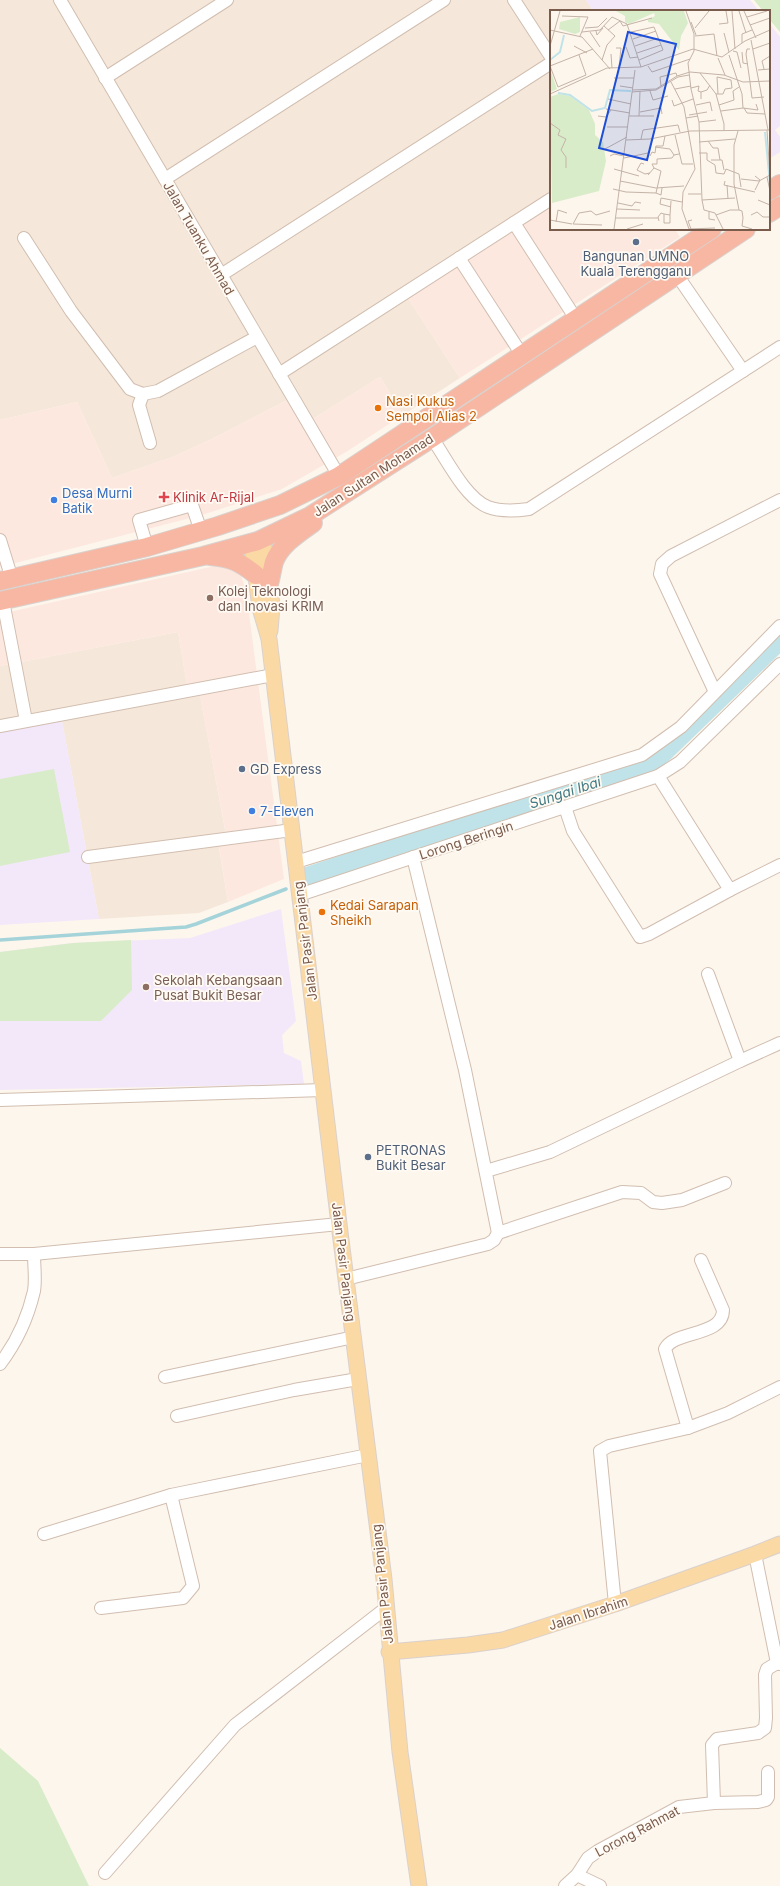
<svg xmlns="http://www.w3.org/2000/svg" width="780" height="1886" font-family="Inter,sans-serif">
<style>
.residential{fill:#f5e8da}
.commercial{fill:#fde8e0}
.education{fill:#f3e8fa}
.green{fill:#d8ecc9}
.lines{fill:none;stroke-linecap:round;stroke-linejoin:round}
.stream{stroke:#a5d3da;stroke-width:3.5}
.river{stroke:#bfe3e8;stroke-width:21}
.minor-casing{stroke:#d1beb0;stroke-width:14}
.major-casing{stroke:#dad1cd;stroke-width:17}
.highway-casing{stroke:#dad1cd;stroke-width:20}
.minor{stroke:#fff;stroke-width:12}
.major{stroke:#fbd9a5;stroke-width:15}
.highway{stroke:#f7b7a3;stroke-width:18}
.service-dot{fill:#5c6f8a;stroke:#fffaf3;stroke-width:1.5}
.food-dot{fill:#e8710a;stroke:#fffaf3;stroke-width:1.5}
.health-dot{fill:#e0444e;stroke:#fffaf3;stroke-width:1.5}
.shop-dot{fill:#3f7fe0;stroke:#fffaf3;stroke-width:1.5}
.education-dot{fill:#8d6e63;stroke:#fffaf3;stroke-width:1.5}
.labels{text-anchor:middle;dominant-baseline:central;stroke-width:3.5;stroke-linejoin:round;paint-order:stroke}
.street-label{font-size:13px;fill:#7a5c4d;stroke:#fffaf3}
.service-label{font-size:13px;fill:#4e5e75;stroke:#fffaf3;text-anchor:start}
.food-label{font-size:13px;fill:#c56008;stroke:#fffaf3;text-anchor:start}
.shop-label{font-size:13px;fill:#366cbe;stroke:#fffaf3;text-anchor:start}
.health-label{font-size:13px;fill:#be3a42;stroke:#fffaf3;text-anchor:start}
.education-label{font-size:13px;fill:#785e54;stroke:#fffaf3;text-anchor:start}
.water-label{font-size:14px;font-style:italic;fill:#437c86;stroke:#fffaf3}
.inset-river{fill:none;stroke:#bfe3e8;stroke-width:2}
.inset-road{fill:none;stroke:#c5b3a7;stroke-width:1}
.view{fill:#1d4ed8;fill-opacity:0.15;stroke:#1d4ed8;stroke-width:2}
.inset-edge{fill:none;stroke:#7a5c4d;stroke-width:2}
</style>
<rect width="100%" height="100%" fill="#fdf6ec"/>
<g class="residential">
<polygon points="0,0 586,0 593,11 551,11 551,207 408,298 460,378 403,415 380,377 313,419 297,395 212,439 175,456 112,478 77,402 0,420"/>
<polygon points="178,632 189,697 200,695 228,846 219,848 228,902 199,913 99,919 62,721 0,732 0,666"/>
</g>
<g class="commercial">
<polygon points="551,207 551,229 675,229 680,237 460,378 408,298"/>
<polygon points="380,377 403,415 346,452 282,489 202,515 0,567 0,420 77,402 112,478 175,456 212,439 297,395 313,419"/>
<polygon points="219,565 232,567 241,575 246,591 284,879 228,902 219,847 228,845 200,696 189,698 178,632 0,666 0,614"/>
</g>
<g class="education">
<polygon points="586,0 750,0 759,11 593,11"/>
<polygon points="769,23 780,37 780,126 775,130 780,137 780,152 769,159"/>
<polygon points="62,721 99,919 0,925 0,732"/>
<polygon points="281,909 296,1021 282,1035 284,1053 301,1061 304,1084 0,1090 0,952 73,943 190,938"/>
</g>
<g class="green">
<polygon points="754,0 780,0 780,32 769,19 769,11 763,11"/>
<polygon points="54,769 70,852 0,866 0,779"/>
<polygon points="131,940 132,990 101,1021 0,1021 0,952 73,943"/>
<polygon points="0,1748 38,1781 89,1886 0,1886"/>
</g>
<g class="lines">
<polyline class="stream" points="0,940 186,927 196,924 286,889"/>
<polyline class="river" points="309,877 638,767 652,761 665,750 780,639"/>
<g class="minor-casing">
<g id="minor">
<polyline points="60,0 339,476"/>
<polyline points="514,0 551,57"/>
<polyline points="105,78 227,0"/>
<polyline points="165,179 444,0"/>
<polyline points="514,223 576,319"/>
<polyline points="24,238 71,311 130,389 143,394 158,391 257,337"/>
<polyline points="459,258 522,355"/>
<polyline points="221,275 551,63"/>
<polyline points="677,275 743,371"/>
<polyline points="279,374 551,199"/>
<polyline points="143,394 139,405 150,443"/>
<path d="M432 438C446 458 465 498 488 507 501 512 515 511 529 509L780 347"/>
<polyline points="0,540 12,579"/>
<polyline points="147,547 139,520 192,505 201,531"/>
<polyline points="3,601 26,721"/>
<polyline points="715,692 660,574 662,564 671,556 780,500"/>
<polyline points="0,726 273,675"/>
<polyline points="658,776 730,890"/>
<polyline points="565,807 573,831 640,937 649,934 730,890 780,865"/>
<polyline points="88,857 292,830"/>
<polyline points="413,857 465,1070 498,1233"/>
<polyline points="296,862 642,755 681,727 780,626"/>
<polyline points="299,895 658,776 680,762 780,664"/>
<polyline points="708,974 740,1061"/>
<polyline points="0,1100 323,1090"/>
<polyline points="486,1171 550,1152 740,1061 780,1043"/>
<polyline points="0,1254 34,1254 339,1224"/>
<polyline points="346,1279 488,1244 494,1240 498,1233 622,1192 641,1193 653,1202 662,1203 682,1200 725,1183"/>
<path d="M0 1364C16 1343 28 1317 34 1291 36 1280 34 1266 34 1254"/>
<polyline points="165,1377 354,1337"/>
<polyline points="177,1416 294,1390 358,1379"/>
<path d="M688 1428 665 1349C674 1330 723 1337 723 1310L701 1260"/>
<polyline points="44,1534 171,1495 368,1455"/>
<polyline points="755,1554 777,1663 780,1664"/>
<polyline points="615,1604 600,1451 609,1446 688,1428 728,1413 780,1387"/>
<polyline points="101,1608 183,1598 193,1586 171,1495"/>
<polyline points="714,1803 712,1745 717,1739 758,1733 765,1728 766,1718 765,1675 767,1669 777,1663"/>
<polyline points="105,1873 235,1725 386,1608"/>
<polyline points="577,1875 600,1886"/>
<polyline points="565,1886 577,1875 588,1858 598,1851 679,1807 714,1803 758,1802 766,1800 768,1797 768,1772"/>
</g>
</g>
<g class="major-casing">
<g id="major">
<polyline points="258,541 253,553 260,608 269,639 339,1224 384,1579 400,1752 419,1886"/>
<polyline points="258,541 266,552 272,606 270,631"/>
<polyline points="389,1652 468,1645 503,1640 615,1604 755,1554 780,1544"/>
</g>
</g>
<g class="highway-casing">
<g id="highway">
<polyline points="769,191 780,184"/>
<polyline points="769,213 780,206"/>
<path d="M210 556C232 558 240 562 256 575"/>
<polyline points="0,581 147,547 218,526 280,505 339,476 712,229"/>
<path d="M269 584C271 577 272 569 274 562 280 545 299 533 313 523"/>
<polyline points="0,601 203,556 258,541 310,516 432,438 746,229"/>
</g>
</g>
<use href="#minor" class="minor"/>
<use href="#major" class="major"/>
<use href="#highway" class="highway"/>
</g>
<g class="service-dot">
<circle cx="636" cy="242" r="4"/>
<circle cx="242" cy="769" r="4"/>
<circle cx="368" cy="1157" r="4"/>
</g>
<g class="food-dot">
<circle cx="378" cy="408" r="4"/>
<circle cx="322" cy="912" r="4"/>
</g>
<path class="health-dot" d="M162 491h4v4h4v4h-4v4h-4v-4h-4v-4h4z"/>
<g class="shop-dot">
<circle cx="54" cy="500" r="4"/>
<circle cx="252" cy="811" r="4"/>
</g>
<g class="education-dot">
<circle cx="210" cy="598" r="4"/>
<circle cx="146" cy="987" r="4"/>
</g>
<g class="labels">
<g class="street-label">
<text transform="translate(199 238) rotate(60)">Jalan Tuanku Ahmad</text>
<text transform="translate(373 475) rotate(-33)">Jalan Sultan Mohamad</text>
<text transform="translate(466 840) rotate(-18)">Lorong Beringin</text>
<text transform="translate(305 941) rotate(-97)">Jalan Pasir Panjang</text>
<text transform="translate(344 1262) rotate(83)">Jalan Pasir Panjang</text>
<text transform="translate(382 1584) rotate(-96)">Jalan Pasir Panjang</text>
<text transform="translate(588 1613) rotate(-18)">Jalan Ibrahim</text>
<text transform="translate(637 1831) rotate(-28)">Lorong Rahmat</text>
</g>
<g class="service-label">
<text x="636" y="256" text-anchor="middle">Bangunan UMNO<tspan x="636" dy="15">Kuala Terengganu</tspan></text>
<text x="250" y="769">GD Express</text>
<text x="376" y="1150">PETRONAS<tspan x="376" dy="15">Bukit Besar</tspan></text>
</g>
<g class="food-label">
<text x="386" y="401">Nasi Kukus<tspan x="386" dy="15">Sempoi Alias 2</tspan></text>
<text x="330" y="905">Kedai Sarapan<tspan x="330" dy="15">Sheikh</tspan></text>
</g>
<g class="shop-label">
<text x="62" y="493">Desa Murni<tspan x="62" dy="15">Batik</tspan></text>
<text x="260" y="811">7-Eleven</text>
</g>
<g class="health-label">
<text x="173" y="497">Klinik Ar-Rijal</text>
</g>
<g class="education-label">
<text x="218" y="591">Kolej Teknologi<tspan x="218" dy="15">dan Inovasi KRIM</tspan></text>
<text x="154" y="980">Sekolah Kebangsaan<tspan x="154" dy="15">Pusat Bukit Besar</tspan></text>
</g>
<g class="water-label">
<text transform="translate(565 792) rotate(-18)">Sungai Ibai</text>
</g>
</g>
<g transform="translate(550 10)">
<rect width="220" height="220" fill="#fdf6ec"/>
<path d="M66 1H134L138 13 131 26 129 40 109 14 98 12V10L105 6 104 3 79 14 75 12V6ZM30 7V22L25 24 9 19 10 12ZM0 59 7 79 0 82ZM8 84 20 86 39 100 45 114V125L53 132 56 151 49 181 2 193 0 87Z" fill="#d8ecc9"/>
<path class="inset-river" d="M0 50 10 42 14 25M8 83 20 85 42 101 55 98 60 80 81 81M215 122 220 174"/>
<path class="inset-road" d="M136 1 144 24V41L138 53 141 79 149 112 152 190 154 200 165 203 173 219M182 1 185 39M189 1 196 23M194 1 206 28M12 6 38 7 30 26M197 7 217 1M70 11 73 16 102 8M141 12 146 25M169 14 178 13 176 1M200 15 220 8M35 18 48 17 57 8M145 18 159 1M0 20 32 27 60 59M58 20 70 11M46 21 47 25 53 18M32 22 50 20 62 7 77 14 91 57M40 22 50 37M81 22 104 17 113 40 89 50M174 23 179 42M145 26 164 24 167 46M83 29 106 21M201 30 218 120M192 33V24L202 20M0 36 10 1M24 36 37 43M85 36 108 28M76 37 80 48 88 47M66 38H71L69 57M203 39 220 33M183 41 187 42 191 58M192 42 193 53 198 54M87 43 111 35M61 44 62 58M29 45 36 65M179 45 192 84 193 98M168 48 175 65M52 50 57 35 65 26 54 16M0 56 8 77 36 65M0 56 43 39M98 56 102 62 140 49M214 59 212 51 220 46M208 60 220 59M150 63 166 84 174 114V121M64 68H84M121 72 134 97 145 159 133 182 132 199 139 219M200 72 196 44 197 39H200M200 72 202 88 214 87M70 76 83 78M111 76 110 67 126 63 127 66M141 78 149 76 148 81 151 82M125 79 141 76M83 80 106 79 127 66 140 62 174 65 193 72 220 71M100 81 103 90 118 86M82 82 106 80 128 67 139 65M0 84 57 58 91 57 143 39 172 47 195 31 220 20M166 84H173L175 79 182 78 181 70 167 67 168 84M58 89 81 94M151 89V82L157 80 160 75M122 90 124 96 143 89M146 95 160 92 162 101M169 95 184 90 183 81 189 77M194 98 197 103 215 104M56 99 80 103M171 101 193 98 208 100 206 94M90 102 111 98 112 104M139 105 157 102M48 106 56 107 61 100M79 106H104M89 106 90 81M136 108 148 106M149 112 166 110M0 113 10 120 8 125 16 129 11 140 16 147V158M57 117H78M217 120 220 167M125 125 132 154H143M91 129 93 120 128 115 130 122M76 130 100 129 140 121 220 120M158 131 163 138H168L170 150M149 132 185 129M105 137 120 139 124 145 129 144M55 139 77 127M149 143H157V150L165 155 166 163 174 164 176 159 189 164 191 177M60 146 64 144 74 146M100 146 102 142 105 143 106 136H113L115 126M74 148 98 143M161 150H172L174 160M94 154 91 153 87 160 95 164 100 163M104 158 111 161 106 183 111 185 112 178M64 159 89 166M98 165 104 158 102 154H107V149L122 148 124 145M205 166 210 170 205 180M217 167 220 181M191 169 209 171 220 165M70 171 106 178 134 176M175 171 174 175 205 182M177 175 178 189M63 179 76 182 106 183M138 184H151M152 190 185 188M208 190 220 195M68 193 82 196 85 192 91 193M121 197 110 194 111 188 132 192M67 199 90 200M189 200 192 201 193 208 192 216 202 219M159 202V209L165 210M120 205V213H114V204L120 205 121 191M166 205 180 200H189L184 174V135L188 121M201 205 207 202 213 207H220M66 208H108M0 210 22 214M109 211 108 207 111 203 114 204M6 212 8 200 17 203M52 215 23 214 29 203 41 201 46 205 60 201M64 219 85 60M77 219 93 214M139 219 165 218M141 219 138 211 142 210"/>
<path class="view" d="M78 22 126 34 97 150 49 138Z"/>
<rect width="220" height="220" class="inset-edge"/>
</g>
</svg>
